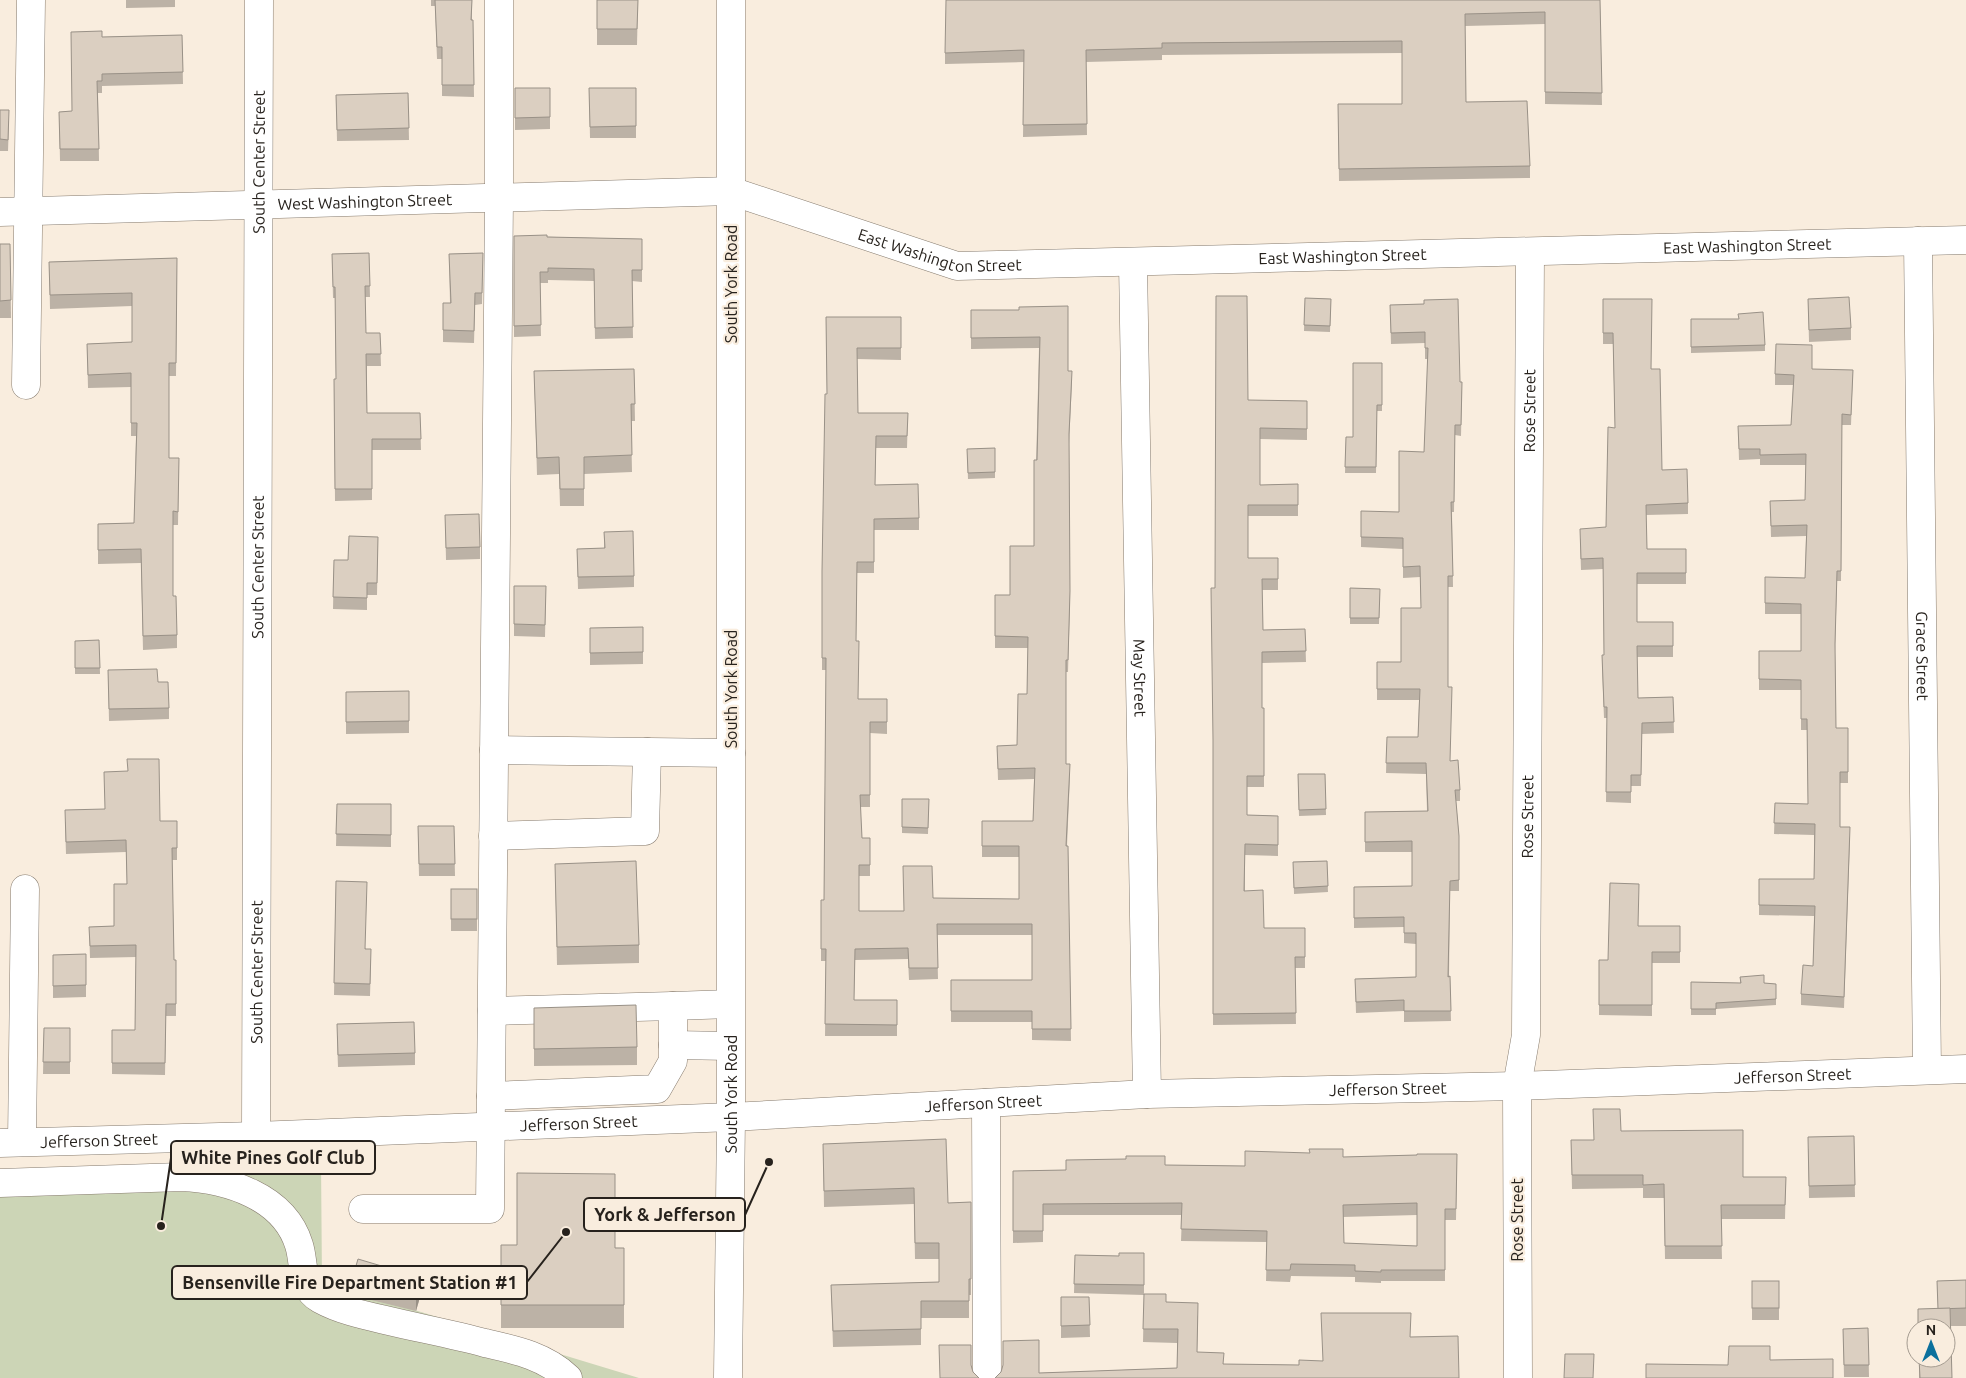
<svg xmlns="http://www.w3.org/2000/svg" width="1966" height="1378" font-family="Ubuntu,sans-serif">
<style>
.green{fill:#ccd5b6}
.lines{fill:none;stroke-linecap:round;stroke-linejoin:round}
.minor-casing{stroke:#867b6e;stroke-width:29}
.major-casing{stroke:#867b6e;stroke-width:29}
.minor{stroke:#fff;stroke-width:28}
.major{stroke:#fff;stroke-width:28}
.wall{fill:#bcb2a6;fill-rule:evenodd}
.shaded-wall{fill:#999187}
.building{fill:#dbcfc1;stroke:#999187;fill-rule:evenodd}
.labels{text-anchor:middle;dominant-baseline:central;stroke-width:4.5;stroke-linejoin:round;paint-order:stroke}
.street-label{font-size:16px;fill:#27221d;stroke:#f9edde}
.leader{fill:none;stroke:#27221d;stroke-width:2}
.callout-dot{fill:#27221d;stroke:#f9edde;stroke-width:2}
.callout{fill:#f9edde;stroke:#27221d;stroke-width:2}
.callout-label{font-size:18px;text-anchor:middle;font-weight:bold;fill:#27221d}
</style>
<rect width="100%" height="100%" fill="#f9edde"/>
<polygon class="green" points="321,1161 322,1282 639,1378 0,1378 0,1170"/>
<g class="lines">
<g class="minor-casing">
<g id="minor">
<path id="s1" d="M0 212 731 191 957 266 1966 240"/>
<path id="s2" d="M1918 241 1927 1070"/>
<path id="s3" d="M1133 263 1147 1094"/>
<polyline points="26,385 31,0"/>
<polyline points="494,750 731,753"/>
<polyline points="493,836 645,831 647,752"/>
<polyline points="673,1006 730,1004"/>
<polyline points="673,1045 730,1046"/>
<polyline points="491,1096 657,1089 673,1061 673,1006 492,1011"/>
<polyline points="986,1103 987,1378"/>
<path id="s4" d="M256 1136 259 0"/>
<polyline points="22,1142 25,889"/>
<path id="s5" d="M0 1143 256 1136 731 1117 1147 1094 1517 1086 1966 1069"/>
<path d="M0 1183 181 1177C227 1179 284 1196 299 1245 305 1264 300 1288 320 1299 340 1310 363 1315 385 1320 418 1328 452 1334 485 1343 516 1350 545 1356 568 1378"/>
<polyline points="363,1209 490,1209 499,198 499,0"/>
<path id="s6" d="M1518 1378 1517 1086 1526 1035 1530 253"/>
</g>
</g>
<g class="major-casing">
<g id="major">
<path id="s7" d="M728 1378 731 1117V0"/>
</g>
</g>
<use href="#minor" class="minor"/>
<use href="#major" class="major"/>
</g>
<g class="wall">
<polygon points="126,0 175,0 175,7 126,8"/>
<polygon points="431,0 472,0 472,20 473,20 474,97 442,96 442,59 437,59 435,6 431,6"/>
<polygon points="597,0 638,0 637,45 597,45"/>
<polygon points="1600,0 1602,105 1545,104 1545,24 1465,26 1466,102 1530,166 1530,178 1339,181 1338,104 1402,104 1402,53 1162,55 1162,60 1086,62 1087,135 1023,137 1024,62 945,64 945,53"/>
<polygon points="182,35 183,84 102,86 102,93 98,93 99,161 60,161 59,112 72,111 102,37"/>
<polygon points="515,88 550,88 550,129 515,130"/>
<polygon points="589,88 636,88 636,138 590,138"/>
<polygon points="408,93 409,140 337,141 336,95"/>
<polygon points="0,110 9,122 8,151 0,151"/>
<polygon points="514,236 642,239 642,282 632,281 633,338 595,339 594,281 548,280 548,283 540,283 541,336 514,337"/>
<polygon points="0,244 10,244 11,318 0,318"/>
<polygon points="369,253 370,297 365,297 366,333 380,333 381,366 367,366 367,413 420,413 421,450 372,450 372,500 335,501 334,379 336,379 335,298 333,298 332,254"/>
<polygon points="483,253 482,304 475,305 474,343 443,342 443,303 450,303 449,254"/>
<polygon points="177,258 176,376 169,376 169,458 179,458 178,525 173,525 173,596 177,635 177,648 143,650 141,563 98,564 98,524 134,523 136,436 131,436 131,387 88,388 87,344 132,342 132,306 50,309 49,262"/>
<polygon points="1305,298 1331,299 1330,332 1304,331"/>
<polygon points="1603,299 1651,369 1662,470 1688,503 1688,514 1646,515 1647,549 1686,549 1686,584 1637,584 1637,622 1673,622 1673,657 1637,657 1638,698 1673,697 1674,733 1642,734 1641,786 1631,786 1631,803 1606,802 1607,718 1604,718 1602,666 1602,655 1604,655 1603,569 1581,570 1580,539 1606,527 1615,428 1613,344 1603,344"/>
<polygon points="1808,299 1851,328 1851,340 1809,342"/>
<polygon points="1424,304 1460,382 1462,392 1461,436 1455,435 1454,512 1452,512 1453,587 1448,587 1448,687 1450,761 1460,790 1460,801 1456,801 1459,836 1459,891 1450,891 1449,977 1450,976 1451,1021 1404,1022 1404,1011 1356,1013 1355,979 1416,977 1416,944 1404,943 1404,927 1354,928 1354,887 1412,886 1412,852 1365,852 1365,812 1427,811 1426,774 1386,773 1387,737 1418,737 1419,700 1377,700 1377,662 1401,662 1421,608 1420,577 1403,578 1403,549 1361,547 1361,537 1399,512 1424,452 1428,359 1425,359 1425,343 1391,344 1390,305"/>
<polygon points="971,310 1019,310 1068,371 1072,382 1069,444 1070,603 1068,672 1066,672 1066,764 1070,775 1067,846 1068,846 1071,1041 1032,1040 1032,1022 951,1022 951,980 1032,980 1032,935 937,935 938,979 909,980 908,959 855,960 854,1000 897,1000 897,1036 825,1036 826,961 821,961 821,900 824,900 826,670 822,670 822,571 827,394 826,317 901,317 901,360 857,359 858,413 908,413 907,448 876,448 875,485 919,518 919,530 874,530 874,573 857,573 856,641 858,699 887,699 887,734 870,733 870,807 860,807 862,838 870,838 870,876 859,876 859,911 904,911 933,898 1019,899 1019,857 982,857 982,821 1033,821 1034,779 998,780 997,746 1017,745 1027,694 1028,648 995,648 995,595 1010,595 1034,546 1039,348 971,349"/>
<polygon points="1691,319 1765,345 1765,351 1691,353"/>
<polygon points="1382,363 1382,411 1377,411 1376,473 1345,473 1346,437 1353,437"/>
<polygon points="634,369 635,421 631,421 632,472 584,474 584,506 560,506 559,474 537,475 534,371"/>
<polygon points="1812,369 1853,370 1851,425 1842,425 1841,581 1837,581 1835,652 1836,728 1848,728 1848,783 1840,783 1840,827 1850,838 1844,1008 1801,1005 1801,994 1813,966 1814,916 1759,915 1759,879 1814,879 1814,835 1774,834 1775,803 1808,804 1807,730 1801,730 1801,690 1759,690 1759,651 1801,651 1801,614 1765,614 1765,577 1805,578 1806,536 1771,537 1770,501 1805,500 1806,465 1760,465 1760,459 1739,460 1738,426 1791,425 1793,385 1775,385 1775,374"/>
<polygon points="1248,400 1307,401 1307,440 1260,439 1260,485 1298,484 1298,516 1248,516 1248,558 1278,558 1278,590 1262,590 1263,630 1305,629 1306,662 1262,663 1262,708 1264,708 1264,787 1247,787 1247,815 1278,816 1278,856 1245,855 1245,891 1264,928 1305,928 1305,968 1295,968 1296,1024 1213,1025 1213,750 1215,588"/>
<polygon points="995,448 995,478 968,479 967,449"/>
<polygon points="445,515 480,547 480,559 446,560"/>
<polygon points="604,532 634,576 634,587 578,589 577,549 604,548"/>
<polygon points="378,537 377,595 367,595 367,610 333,609 334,560 348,560"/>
<polygon points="514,586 546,586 545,637 514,636"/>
<polygon points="1350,588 1380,589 1379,624 1350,624"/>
<polygon points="643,627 643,664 590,665 590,628"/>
<polygon points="99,640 100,674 75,674 75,641"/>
<polygon points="108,670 158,682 169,708 169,719 109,721"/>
<polygon points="409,691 409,733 346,734 346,692"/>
<polygon points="1298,774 1325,774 1326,815 1299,816"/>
<polygon points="902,799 929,799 928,834 902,833"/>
<polygon points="337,804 391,804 391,847 336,846"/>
<polygon points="177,821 177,860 172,860 174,960 176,960 176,1016 166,1016 165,1075 112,1074 112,1030 135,1030 136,957 90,958 89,927 114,926 127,884 126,852 66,854 65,822"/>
<polygon points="418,826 454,826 455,876 419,876"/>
<polygon points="1327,861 1328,892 1294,894 1293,862"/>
<polygon points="555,864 639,945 639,963 557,965"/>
<polygon points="336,881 371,961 370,996 334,995"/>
<rect x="451" y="889" width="26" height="42"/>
<polygon points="1638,926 1680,926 1680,963 1652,963 1652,1016 1599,1015 1599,960 1608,960"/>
<polygon points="86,954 86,997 53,998 53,955"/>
<polygon points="1740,977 1764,983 1776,984 1776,1005 1716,1009 1716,1015 1691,1015 1691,982 1740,983"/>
<polygon points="534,1008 637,1047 637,1065 534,1066"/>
<polygon points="44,1028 70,1028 70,1074 43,1074"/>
<polygon points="337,1036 415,1053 415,1065 338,1067"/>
<polygon points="1621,1131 1743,1177 1786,1177 1785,1219 1721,1219 1722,1259 1665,1259 1664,1198 1643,1198 1643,1188 1572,1189 1571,1140 1594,1140"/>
<polygon points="1854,1136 1855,1197 1809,1198 1808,1149"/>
<polygon points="823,1144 948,1203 971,1202 971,1295 969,1295 969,1318 921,1318 921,1345 833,1347 831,1285 939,1282 939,1259 915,1259 914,1204 824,1207"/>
<path d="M1457 1154 1456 1220H1445V1281H1381V1283L1355 1282V1277L1291 1276 1290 1282 1266 1281 1267 1242 1181 1241 1182 1215H1043V1242L1013 1243V1171L1066 1170 1165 1165 1245 1166 1343 1157ZM1417 1215V1246L1344 1243 1343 1217Z"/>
<polygon points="501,1245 624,1248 624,1328 501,1328"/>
<polygon points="1144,1253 1144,1294 1166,1302 1198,1316 1197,1352 1224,1364 1299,1365 1322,1361 1410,1337 1459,1378 1039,1373 1177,1368 1177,1343 1143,1342 1144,1295 1074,1293 1075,1255 1119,1256"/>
<polygon points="1966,1280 1966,1326 1951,1326 1952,1378 1919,1378 1919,1358 1946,1358 1946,1328 1918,1328 1918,1309 1938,1309 1937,1281"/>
<rect x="1752" y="1281" width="27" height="39"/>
<polygon points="351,1283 422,1290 416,1311 351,1295"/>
<polygon points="1061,1297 1089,1297 1090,1337 1061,1338"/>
<polygon points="1868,1328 1869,1377 1844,1377 1843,1329"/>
</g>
<polygon class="shaded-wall" points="422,1278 422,1290 416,1311 416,1299"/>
<g class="building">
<polygon points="435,0 472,0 471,20 473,20 474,85 442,85 442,47 437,47"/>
<polygon points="597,0 638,0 637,29 597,29"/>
<polygon points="946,0 1600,0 1602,93 1545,92 1545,12 1465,14 1466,102 1527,101 1530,166 1339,169 1338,104 1402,104 1402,41 1162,43 1162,48 1086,50 1087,124 1023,125 1024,50 945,53"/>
<polygon points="102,31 102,37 182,35 183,72 102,74 102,81 97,81 99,149 60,149 59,112 72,111 71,32"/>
<polygon points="515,88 550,88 550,117 515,118"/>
<polygon points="589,88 636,88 636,126 590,127"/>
<polygon points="408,93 409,128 337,130 336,95"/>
<polygon points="0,110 9,110 8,140 0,139"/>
<polygon points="547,235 547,237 642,239 642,270 632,270 633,327 595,328 594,269 548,268 548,272 540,272 541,325 514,326 514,236"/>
<polygon points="0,244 10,244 11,300 0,301"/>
<polygon points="369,253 370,286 365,286 366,333 380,333 381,354 366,354 367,413 420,413 421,439 372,439 372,489 335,489 334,379 336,379 335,287 333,287 332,254"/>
<polygon points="483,253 482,293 475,293 474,331 443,330 443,303 451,303 449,254"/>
<polygon points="177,258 176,363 169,363 169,458 179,458 178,512 173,511 173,596 176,596 177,635 143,636 141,549 98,550 98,524 134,523 137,423 131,423 131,373 88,375 87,344 132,342 132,293 50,295 49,262"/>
<polygon points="1216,296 1247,296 1248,400 1307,401 1307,429 1260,428 1260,485 1298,484 1298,505 1248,505 1248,558 1278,558 1278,579 1262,579 1263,630 1305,629 1306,651 1262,652 1262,708 1264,708 1264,776 1247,776 1247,815 1278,816 1278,845 1245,844 1244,891 1263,890 1264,928 1305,928 1305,957 1295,957 1296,1013 1213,1014 1213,740 1211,588 1215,588"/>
<polygon points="1849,297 1851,328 1809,330 1808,299"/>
<polygon points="1305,298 1331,299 1330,326 1304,325"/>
<polygon points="1458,299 1460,382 1462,382 1461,425 1455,425 1454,502 1451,502 1453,576 1448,576 1448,687 1452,687 1450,761 1458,760 1460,790 1455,790 1459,836 1459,880 1450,881 1448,977 1450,976 1451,1011 1404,1011 1404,1000 1356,1002 1355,979 1416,977 1416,933 1404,933 1404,917 1354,918 1354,887 1412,886 1412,841 1365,842 1365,812 1428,811 1426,763 1386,763 1387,737 1418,737 1420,689 1377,689 1377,662 1401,662 1401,608 1421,608 1420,566 1403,567 1403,538 1361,537 1361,511 1399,512 1399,451 1424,452 1428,348 1425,348 1425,332 1391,333 1390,305 1424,304 1424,300"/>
<polygon points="1603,299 1652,299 1651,369 1660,369 1662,470 1687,469 1688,503 1646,505 1647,549 1686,549 1686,573 1637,573 1637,622 1673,622 1673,646 1637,646 1638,698 1673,697 1674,722 1642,723 1641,775 1631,775 1631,792 1606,792 1607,707 1604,707 1602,655 1604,655 1603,558 1581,559 1580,529 1606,527 1608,427 1615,428 1613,333 1603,333"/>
<polygon points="1068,306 1068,371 1072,371 1069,434 1070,591 1068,660 1066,660 1066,764 1070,764 1066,846 1068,846 1071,1029 1032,1029 1032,1011 951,1011 951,980 1032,980 1032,924 937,924 938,968 909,968 908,948 855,949 854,1000 897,1000 897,1025 825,1024 826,949 821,949 821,900 824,900 826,658 822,658 822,571 825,394 827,394 826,317 901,317 901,348 857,348 858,413 908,413 907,436 876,436 875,485 918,484 919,518 874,519 874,562 857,562 856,641 859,641 858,699 887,699 887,722 870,722 870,795 860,795 862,838 870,838 870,865 859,865 859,911 904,911 903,866 932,866 933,898 1019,899 1019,846 982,846 982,821 1033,821 1035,768 998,769 997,746 1017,745 1018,694 1027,694 1028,637 995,636 995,595 1010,595 1010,546 1034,546 1034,460 1037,460 1040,337 971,338 971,310 1019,310 1019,307"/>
<polygon points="1763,312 1765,345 1691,347 1691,319 1739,319 1738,314"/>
<polygon points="1776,344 1812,345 1812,369 1853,370 1851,415 1842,414 1841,571 1837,571 1835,644 1836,728 1848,728 1848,772 1840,772 1840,827 1850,827 1844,997 1801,994 1803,965 1813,966 1815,906 1759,905 1759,879 1814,879 1815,824 1774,823 1775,803 1808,804 1807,719 1801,719 1801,680 1759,679 1759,651 1801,651 1801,604 1765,603 1765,577 1805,578 1807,525 1771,526 1770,501 1805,500 1806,454 1760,455 1760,449 1739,449 1738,426 1791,425 1794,375 1775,374"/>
<polygon points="1353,363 1382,363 1382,405 1377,405 1376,467 1345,467 1346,437 1353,437"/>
<polygon points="634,369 635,404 631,404 632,455 584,457 584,489 560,489 559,457 537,458 534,371"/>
<polygon points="995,448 995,472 968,473 967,449"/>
<polygon points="479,514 480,547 446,548 445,515"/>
<polygon points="633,531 634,576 578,577 577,549 605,548 604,532"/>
<polygon points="349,536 378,537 377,583 367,583 367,598 333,597 334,560 348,560"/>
<polygon points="514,586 546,586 545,625 514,624"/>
<polygon points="1350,588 1380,589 1379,618 1350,618"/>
<polygon points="643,627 643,652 590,653 590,628"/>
<polygon points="99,640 100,668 75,668 75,641"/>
<polygon points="157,669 158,682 168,682 169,708 109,709 108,670"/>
<polygon points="409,691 409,721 346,722 346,692"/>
<polygon points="127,759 159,759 160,821 177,821 177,848 172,848 174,960 176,960 176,1004 166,1004 165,1063 112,1063 112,1030 135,1030 136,945 90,946 89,927 114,926 114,884 127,884 126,840 66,842 65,810 105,809 104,772 128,771"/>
<polygon points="1298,774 1325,774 1326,809 1299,810"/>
<polygon points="902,799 929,799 928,828 902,827"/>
<polygon points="337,804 391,804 391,835 336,834"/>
<polygon points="418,826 454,826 455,864 419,864"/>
<polygon points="636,861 639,945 557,947 555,864"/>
<polygon points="1327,861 1328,886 1294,888 1293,862"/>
<polygon points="336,881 367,882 365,949 371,949 370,984 334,983"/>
<polygon points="1610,883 1639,884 1638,926 1680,926 1680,952 1652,952 1652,1005 1599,1005 1599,960 1608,960"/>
<rect x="451" y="889" width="26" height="30"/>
<polygon points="86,954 86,985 53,986 53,955"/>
<polygon points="1764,975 1764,983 1776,984 1776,999 1716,1003 1716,1009 1691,1009 1691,982 1741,983 1740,977"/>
<polygon points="636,1005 637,1047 534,1049 534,1008"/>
<polygon points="414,1022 415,1053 338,1055 337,1024"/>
<polygon points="44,1028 70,1028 70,1062 43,1062"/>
<polygon points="1593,1109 1620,1109 1621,1131 1743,1130 1743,1177 1786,1177 1785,1205 1721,1205 1722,1246 1665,1246 1664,1184 1643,1185 1643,1175 1572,1175 1571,1140 1594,1140"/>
<polygon points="1854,1136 1855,1185 1809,1186 1808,1137"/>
<polygon points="946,1139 948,1203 971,1202 971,1279 969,1279 969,1301 921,1301 921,1329 833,1331 831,1285 939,1282 939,1243 915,1243 914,1188 824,1191 823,1144"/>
<path d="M1309 1149H1343V1157L1417 1155V1154H1457L1456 1209H1445V1270H1381V1272L1355 1271V1265L1291 1264 1290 1270H1266L1267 1231 1181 1229 1182 1203 1043 1204V1231H1013V1171L1066 1170V1160L1126 1159V1156H1165V1165L1245 1166V1151L1310 1153ZM1417 1203V1246L1344 1243 1343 1205Z"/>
<polygon points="517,1173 615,1174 615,1248 624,1248 624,1305 501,1305 501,1245 517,1245"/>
<polygon points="1119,1253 1144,1253 1144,1285 1074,1284 1075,1255 1119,1256"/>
<polygon points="358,1259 422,1278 416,1299 351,1283"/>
<polygon points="1966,1280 1966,1308 1938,1309 1937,1281"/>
<rect x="1752" y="1281" width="27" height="27"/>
<polygon points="1144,1294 1166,1294 1166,1302 1198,1303 1197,1352 1224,1353 1223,1364 1299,1365 1299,1360 1323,1361 1321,1313 1411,1313 1410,1337 1458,1336 1459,1378 995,1378 1001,1372 1003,1365 1003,1341 1039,1340 1039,1373 1177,1368 1178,1329 1143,1329"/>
<polygon points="1061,1297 1089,1297 1090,1325 1061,1326"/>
<polygon points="1950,1308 1952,1378 1920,1378 1919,1358 1946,1358 1946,1328 1918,1328 1918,1309"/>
<polygon points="1868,1328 1869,1365 1844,1365 1843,1329"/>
<polygon points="939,1345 971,1345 971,1365 973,1372 979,1378 940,1378"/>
<polygon points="1729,1346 1770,1346 1770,1360 1833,1359 1833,1378 1646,1378 1646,1364 1728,1365"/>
<polygon points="1565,1354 1594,1354 1593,1378 1564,1378"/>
</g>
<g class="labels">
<g class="street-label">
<text stroke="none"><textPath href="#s4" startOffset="974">South Center Street</textPath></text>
<text stroke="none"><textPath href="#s1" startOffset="365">West Washington Street</textPath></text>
<text stroke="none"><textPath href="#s1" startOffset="1760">East Washington Street</textPath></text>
<text stroke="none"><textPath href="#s1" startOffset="950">East Washington Street</textPath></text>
<text stroke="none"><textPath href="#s1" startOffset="1355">East Washington Street</textPath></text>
<text transform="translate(731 284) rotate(-90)">South York Road</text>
<text stroke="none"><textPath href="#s6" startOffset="968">Rose Street</textPath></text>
<text stroke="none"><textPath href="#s4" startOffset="569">South Center Street</textPath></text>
<text stroke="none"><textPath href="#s2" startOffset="415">Grace Street</textPath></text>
<text stroke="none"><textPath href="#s3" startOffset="415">May Street</textPath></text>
<text transform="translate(731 689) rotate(-90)">South York Road</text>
<text stroke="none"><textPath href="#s6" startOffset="562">Rose Street</textPath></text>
<text stroke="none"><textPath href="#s4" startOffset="164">South Center Street</textPath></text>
<text stroke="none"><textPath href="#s5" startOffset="1794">Jefferson Street</textPath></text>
<text stroke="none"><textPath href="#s5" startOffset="1389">Jefferson Street</textPath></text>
<text stroke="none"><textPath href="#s7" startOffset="284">South York Road</textPath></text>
<text stroke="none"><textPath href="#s5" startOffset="984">Jefferson Street</textPath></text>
<text stroke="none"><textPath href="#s5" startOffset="579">Jefferson Street</textPath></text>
<text stroke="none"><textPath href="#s5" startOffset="99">Jefferson Street</textPath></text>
<text transform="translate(1517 1220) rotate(-90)">Rose Street</text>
</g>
</g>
<path class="leader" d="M161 1226L171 1158M769 1162L745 1215M566 1232L527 1282"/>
<g class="callout-dot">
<circle cx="161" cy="1226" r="5"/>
<circle cx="769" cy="1162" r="5"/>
<circle cx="566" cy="1232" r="5"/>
</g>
<g class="callout">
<rect x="171" y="1141" width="204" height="33" rx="5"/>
<rect x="584" y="1198" width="161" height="33" rx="5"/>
<rect x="172" y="1266" width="355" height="33" rx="5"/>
</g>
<g class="callout-label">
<text x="273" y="1164">White Pines Golf Club</text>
<text x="665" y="1221">York &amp; Jefferson</text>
<text x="350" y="1289">Bensenville Fire Department Station #1</text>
</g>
<g transform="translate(1931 1343)"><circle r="24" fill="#f9edde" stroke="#a59c91"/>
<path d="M0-4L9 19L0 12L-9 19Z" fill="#0b709d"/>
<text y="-8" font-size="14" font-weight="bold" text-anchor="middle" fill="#27221d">N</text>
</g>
</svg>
